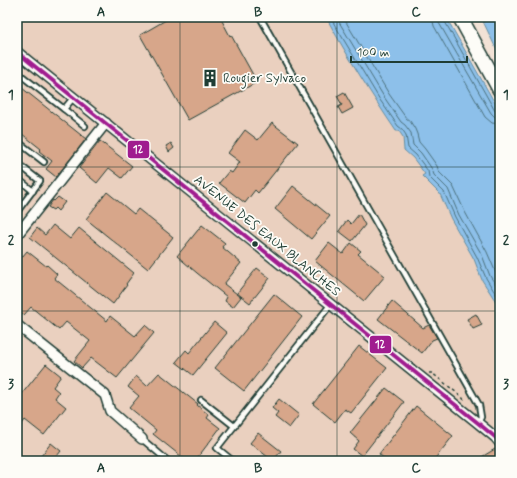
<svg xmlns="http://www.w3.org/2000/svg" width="517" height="478" font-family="Mynerve,sans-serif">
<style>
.built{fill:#ead0bf}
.water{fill:#8dc0ea;stroke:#618ca1}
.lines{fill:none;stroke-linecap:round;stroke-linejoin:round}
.shore{stroke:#4b717d;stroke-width:1}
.building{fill:#d7a68a;stroke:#1f3d34}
.service-casing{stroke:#1f3d34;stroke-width:8}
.minor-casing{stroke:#1f3d34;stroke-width:12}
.primary-casing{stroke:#1f3d34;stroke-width:17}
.path{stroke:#1f3d34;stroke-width:1.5;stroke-dasharray:3 3;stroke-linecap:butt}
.service{stroke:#fdfcf7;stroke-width:4.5}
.minor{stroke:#fdfcf7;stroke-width:9}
.primary{stroke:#fdfcf7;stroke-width:14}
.bus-1-casing{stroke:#fdfcf7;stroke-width:7}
.bus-1{stroke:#a01c8f;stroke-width:4}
.grid{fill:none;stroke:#1f3d34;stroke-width:1;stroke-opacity:0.55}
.bus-dot{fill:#1f3d34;stroke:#fdfcf7;stroke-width:1.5}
.labels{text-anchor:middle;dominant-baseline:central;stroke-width:3.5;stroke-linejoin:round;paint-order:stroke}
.poi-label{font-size:13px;fill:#1f3d34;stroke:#fdfcf7;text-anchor:start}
.street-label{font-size:13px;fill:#1f3d34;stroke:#fdfcf7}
.line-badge{stroke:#fdfcf7;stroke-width:1.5}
.badge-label{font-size:11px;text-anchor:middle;font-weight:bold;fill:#fff}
.neatline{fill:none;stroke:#1f3d34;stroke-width:1.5}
.grid-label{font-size:13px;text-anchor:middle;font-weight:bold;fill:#1f3d34}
</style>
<rect width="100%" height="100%" fill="#f2e2d6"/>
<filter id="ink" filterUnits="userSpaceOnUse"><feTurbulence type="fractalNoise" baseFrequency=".025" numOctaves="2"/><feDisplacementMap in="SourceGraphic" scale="8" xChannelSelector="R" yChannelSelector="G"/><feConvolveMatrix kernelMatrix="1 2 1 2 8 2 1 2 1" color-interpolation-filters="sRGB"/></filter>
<g filter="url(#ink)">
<polygon class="built" points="17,17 326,17 333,30 377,102 396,131 399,131 403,137 404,150 413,158 440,194 451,219 474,259 482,280 500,308 500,461 17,461"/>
<g class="water">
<path d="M326 17H446L500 112V308L482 280 474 259 451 219 440 194 422 176 425 174 413 158 404 150 403 137 399 131H396C371 94 347 56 326 17Z"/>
<polygon points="481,17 500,17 500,57"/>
</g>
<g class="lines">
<g class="shore">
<polyline points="330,17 380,100 398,126 402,129 406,135 408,148 416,155 428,171 429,177 444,192 455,217 477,257 486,278 500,301"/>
<polyline points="336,17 384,97 401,122 405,125 411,133 413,145 421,153 432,169 434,175 448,189 459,215 482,255 490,276 500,291"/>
<polyline points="343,17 389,94 406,118 410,121 415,129 417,134 419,142 425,149 437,166 439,172 453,186 465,212 487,252 496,273 500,280"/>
<polyline points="432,17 434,26 485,117 492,123 500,124"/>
<polyline points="438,17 439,23 491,113 495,117 500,118"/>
<polyline points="443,17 444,20 495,111 497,113 500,113"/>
</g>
</g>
<g class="building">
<polygon points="171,17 220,17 230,36 231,35 257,82 188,120 140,35"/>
<polygon points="17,84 86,139 56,177 46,169 52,161 39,151 41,149 17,130"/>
<polygon points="344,92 353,108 342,114 338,107 342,105 337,96"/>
<polygon points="272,123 298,143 258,193 255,190 245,203 219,183 229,171 232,173 240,162 228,153 245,130 258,140"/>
<polygon points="100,141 132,166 122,178 109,168 97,183 79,168"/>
<polygon points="171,143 174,148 169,152 166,146"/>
<polygon points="293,186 330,216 311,239 275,209"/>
<polygon points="107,192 134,214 138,209 173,237 148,269 86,219"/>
<polygon points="58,197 65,202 58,211 55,208 53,210 48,207 53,200 54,201"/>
<polygon points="359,214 365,225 352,241 339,231 347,220 351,224"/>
<polygon points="53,225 70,239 79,228 134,273 126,284 127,285 113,304 30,237 37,228 45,235"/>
<polygon points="202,225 225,243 222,247 241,263 224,284 241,297 233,307 225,301 227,297 197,273 177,256"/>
<polygon points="329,243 343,254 351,243 361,251 358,254 385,276 364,301 315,261"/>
<polygon points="27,251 46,266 47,265 57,274 54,278 107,321 110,316 135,336 145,325 154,333 117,378 91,358 82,368 74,361 90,341 66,322 59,330 31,307 24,315 17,309 17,263"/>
<polygon points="257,268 270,278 250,303 237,293"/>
<polygon points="274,294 302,317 244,391 215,368"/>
<polygon points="392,301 423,328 429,325 437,338 432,340 422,353 378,319"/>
<polygon points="476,314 482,325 473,329 467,319"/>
<polygon points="214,322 227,333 193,375 176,362 186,350 189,353"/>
<polygon points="359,346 387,368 351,413 345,409 335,422 313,404"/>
<polygon points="46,364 61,376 53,387 59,392 55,398 66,407 44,435 25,420 17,431 17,400"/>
<polygon points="159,373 198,404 197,405 209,415 207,418 220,428 198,457 203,461 187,461 153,434 156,430 129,408 139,396 128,387 136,376 147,386"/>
<polygon points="386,388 404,402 362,456 353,449 359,441 350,433"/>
<polygon points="279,399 299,415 289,428 275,417 278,413 272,408"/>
<polygon points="416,406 453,436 433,461 387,461 379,454"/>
<polygon points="258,433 281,451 273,461 250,443"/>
<polygon points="51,443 61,451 53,461 47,461 41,456"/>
<polygon points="495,449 500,458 500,461 475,461"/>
</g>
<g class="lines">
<g class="service-casing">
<g id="service">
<polyline points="260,17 479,405 481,417 478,423"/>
<polyline points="17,72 64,109 74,97"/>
<polyline points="64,109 85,126"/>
<polyline points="17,141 44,162"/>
<polyline points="17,163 40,181 19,209 17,207"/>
<polyline points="17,178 33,191"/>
<polyline points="201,400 234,426"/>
<polyline points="142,439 168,461"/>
<polyline points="233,461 217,448 331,304"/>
</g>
</g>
<g class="minor-casing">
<g id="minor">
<polyline points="17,52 478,423 495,437 500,443"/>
<polyline points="17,235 106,123"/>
<polyline points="17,325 105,395 110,411 142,439"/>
</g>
</g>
<g class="primary-casing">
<polyline id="primary" points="460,17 500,90"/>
</g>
<polyline class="path" points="429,373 432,373 462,397 465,401"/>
<use href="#service" class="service"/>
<use href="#minor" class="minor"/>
<use href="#primary" class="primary"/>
<g class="bus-1-casing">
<polyline id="bus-1" points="17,52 478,423 495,437 500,443"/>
</g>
<use href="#bus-1" class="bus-1"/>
</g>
</g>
<path class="grid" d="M180 17V461M337 17V461M17 167H500M17 311H500"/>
<defs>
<g id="building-bare" transform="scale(1.38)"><path d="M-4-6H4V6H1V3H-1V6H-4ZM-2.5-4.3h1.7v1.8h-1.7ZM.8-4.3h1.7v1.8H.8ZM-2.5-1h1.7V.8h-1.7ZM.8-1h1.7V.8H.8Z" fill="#1f3d34" stroke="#fdfcf7" stroke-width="2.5" paint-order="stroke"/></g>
</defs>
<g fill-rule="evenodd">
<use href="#building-bare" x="210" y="78"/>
</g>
<circle class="bus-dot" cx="255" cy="244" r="3.5"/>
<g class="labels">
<g class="poi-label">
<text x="223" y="78">Rougier Sylvaco</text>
</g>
<g class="street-label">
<text transform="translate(267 236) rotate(39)">AVENUE DES EAUX BLANCHES</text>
</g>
</g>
<g class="line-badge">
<rect x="127" y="140" width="23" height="19" rx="4" fill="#a01c8f"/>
<rect x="369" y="335" width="23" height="19" rx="4" fill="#a01c8f"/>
</g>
<g class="badge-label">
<text x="138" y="153">12</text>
<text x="380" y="348">12</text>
</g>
<rect width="517" height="478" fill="none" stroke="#fdfcf7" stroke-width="44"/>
<path d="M351 56v6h116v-6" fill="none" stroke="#1f3d34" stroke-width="2"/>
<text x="357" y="56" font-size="12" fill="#1f3d34" stroke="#fdfcf7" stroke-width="3" paint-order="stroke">100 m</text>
<rect x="22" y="22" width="473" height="434" class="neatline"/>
<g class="grid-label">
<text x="101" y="16">A</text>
<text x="258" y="16">B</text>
<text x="416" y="16">C</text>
<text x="11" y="99">1</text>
<text x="506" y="99">1</text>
<text x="11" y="244">2</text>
<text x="506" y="244">2</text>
<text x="11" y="388">3</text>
<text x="506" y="388">3</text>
<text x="101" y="472">A</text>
<text x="258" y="472">B</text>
<text x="416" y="472">C</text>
</g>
</svg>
